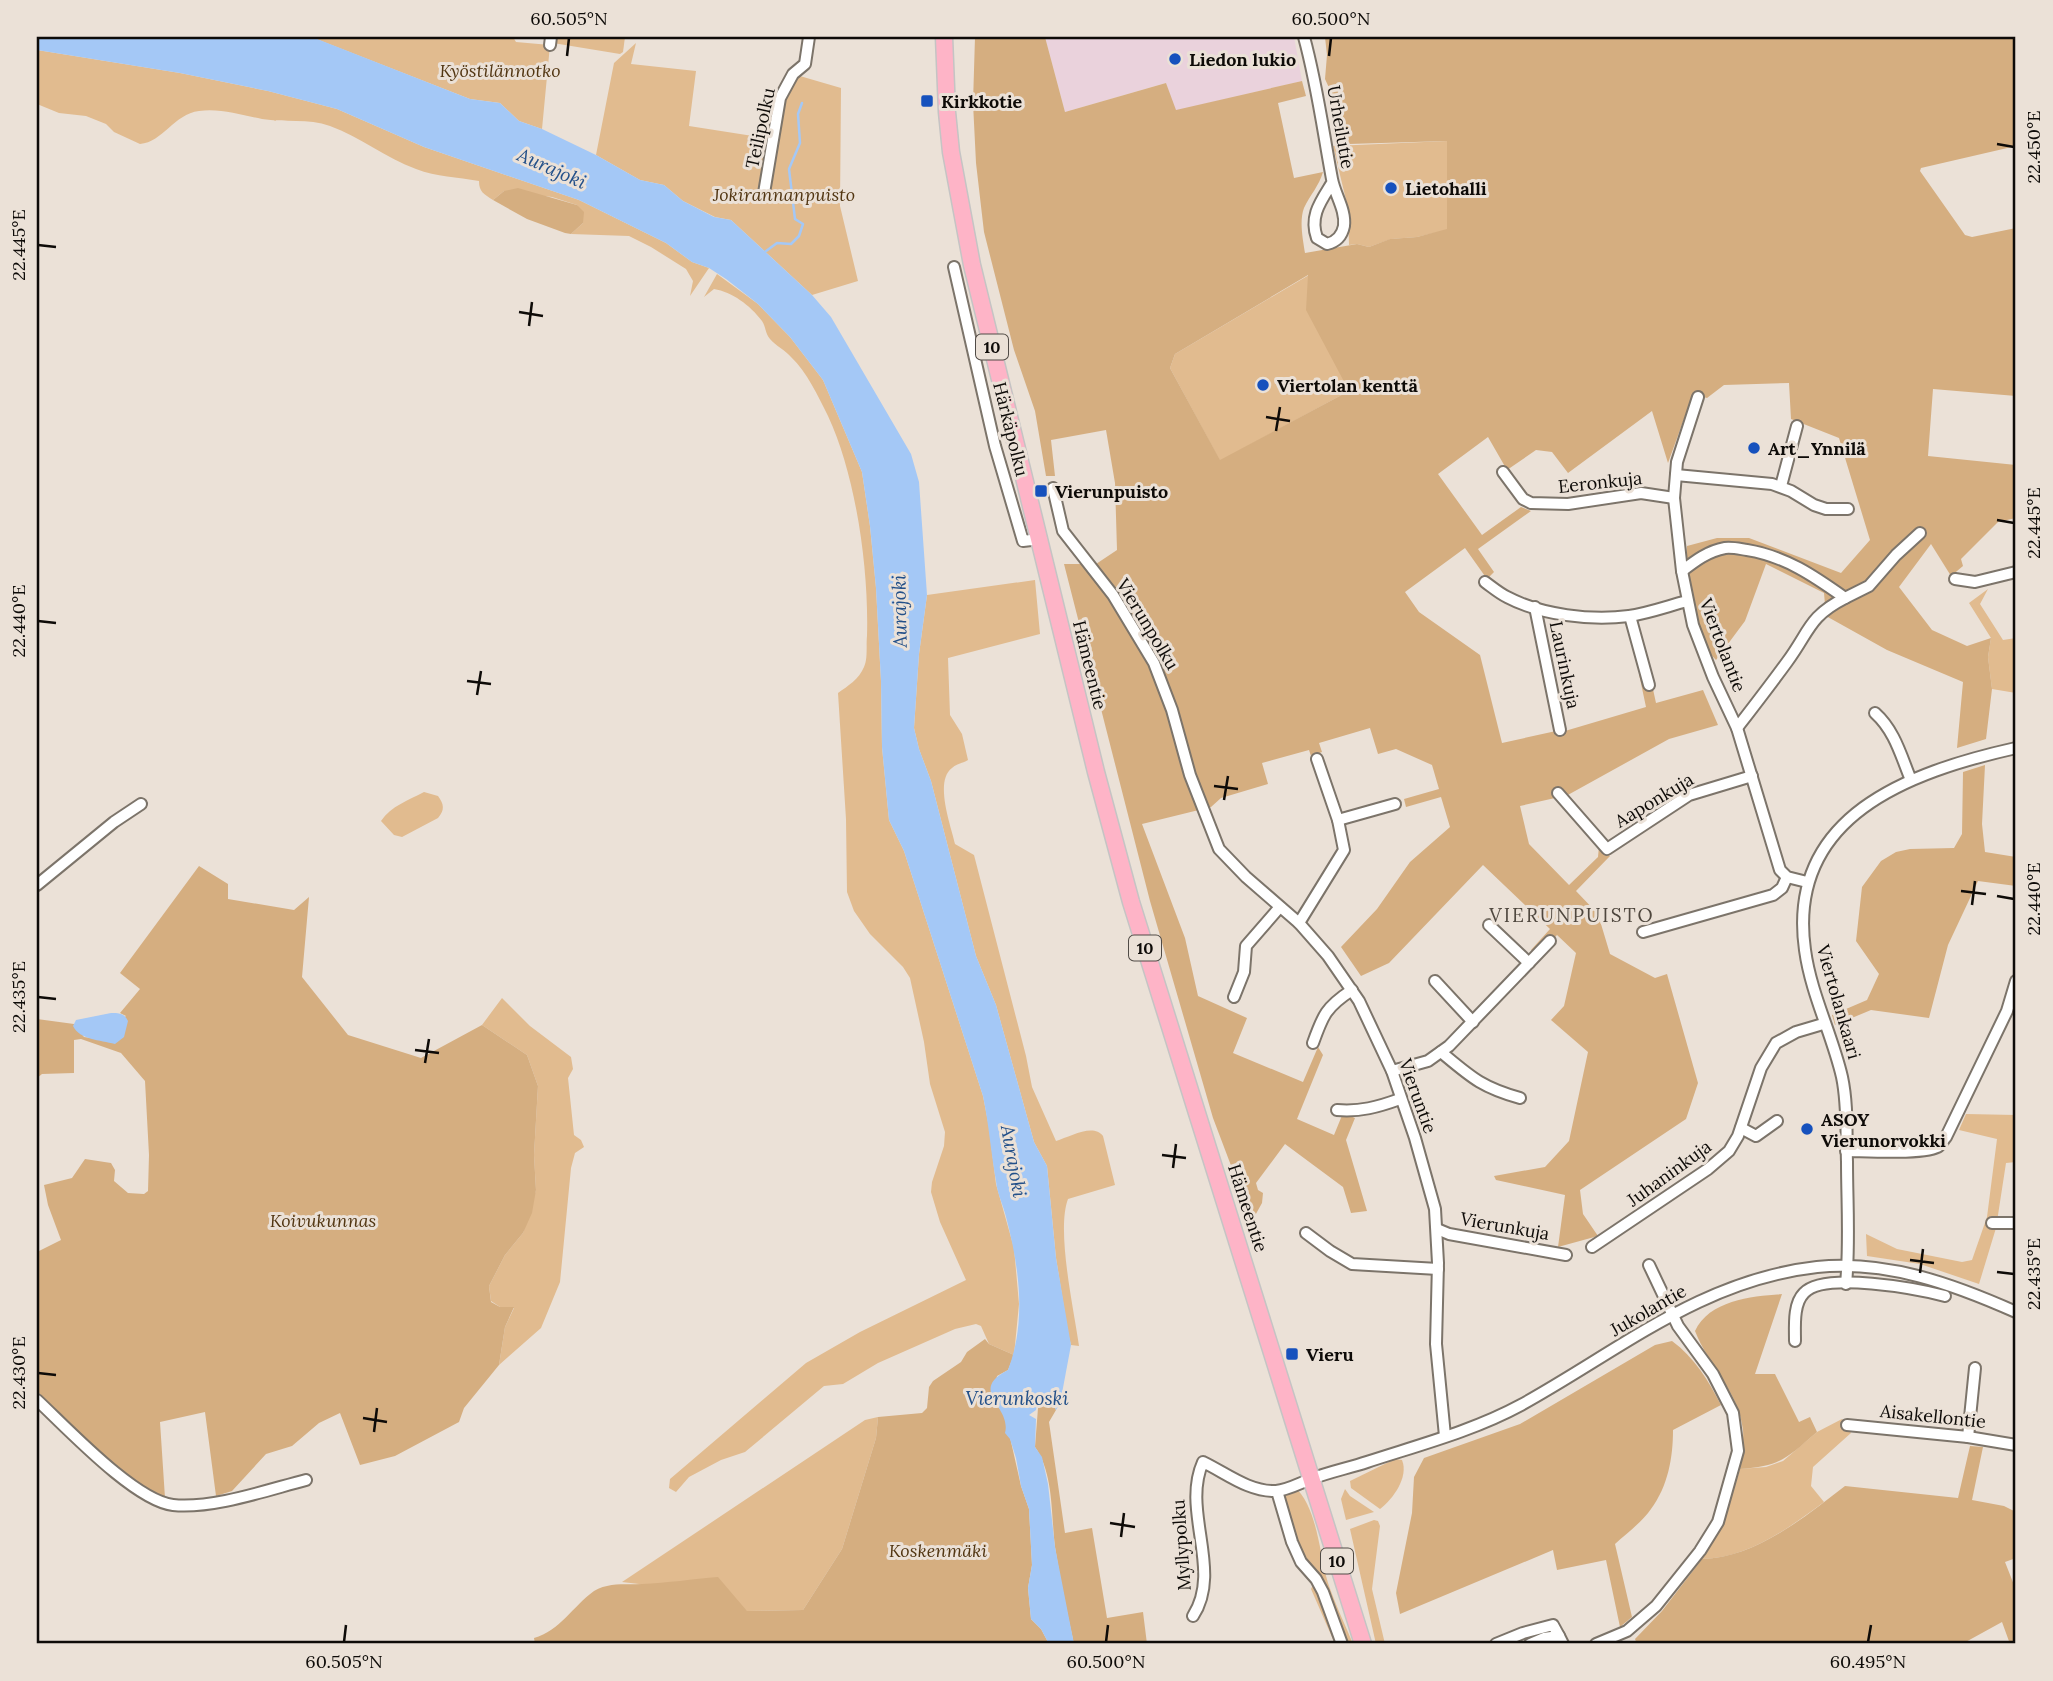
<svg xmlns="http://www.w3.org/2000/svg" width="2053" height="1681" font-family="Lora,serif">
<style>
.education{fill:#ead2dc}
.green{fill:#e1bb8f}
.forest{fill:#d5ae80;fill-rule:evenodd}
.water{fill:#a4c8f6}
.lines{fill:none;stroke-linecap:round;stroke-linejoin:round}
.stream{stroke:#a4c8f6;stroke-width:2.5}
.minor-casing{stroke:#7c746a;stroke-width:14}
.highway-casing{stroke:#c5c4c4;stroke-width:19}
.minor{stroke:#fff;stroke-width:10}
.highway{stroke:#feb4c7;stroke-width:16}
.ticks{fill:none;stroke:#0e0b08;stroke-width:2.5}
.poi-dot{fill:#1651bd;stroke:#ebe1d7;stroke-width:2.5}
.labels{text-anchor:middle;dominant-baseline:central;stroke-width:6;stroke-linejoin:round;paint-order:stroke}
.shield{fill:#ebe1d7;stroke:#504b46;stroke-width:2}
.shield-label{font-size:16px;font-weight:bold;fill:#0e0b08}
.poi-label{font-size:18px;font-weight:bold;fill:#0e0b08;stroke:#ebe1d7;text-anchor:start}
.park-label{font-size:18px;font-style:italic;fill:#523612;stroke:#ebe1d7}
.street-label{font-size:18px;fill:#0e0b08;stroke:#ebe1d7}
.water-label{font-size:19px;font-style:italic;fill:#235089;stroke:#ebe1d7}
.neighbourhood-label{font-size:19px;letter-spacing:2px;fill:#4f473e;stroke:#ebe1d7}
.neatline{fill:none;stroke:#0e0b08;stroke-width:2.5}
.ticks-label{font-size:18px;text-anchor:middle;fill:#0e0b08}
</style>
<rect width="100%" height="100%" fill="#ebe1d7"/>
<polygon class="education" points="1045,37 1294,37 1302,81 1175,111 1166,83 1065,112"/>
<g class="green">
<polygon points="311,37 513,37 516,42 550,45 542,129 519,121 500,103 470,99"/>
<polygon points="554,37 625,37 623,52 620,54 553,43"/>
<polygon points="636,43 631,64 696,71 689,126 772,139 793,74 841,88 840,206 858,281 812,295 731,220 715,217 683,201 664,185 640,180 596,155 614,63"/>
<path d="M37 50 180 73 268 91 337 109 424 147 579 200 666 243 692 262 709 268 690 296 693 281 686 269 651 247 629 236 571 234 583 223 577 205 552 197 504 191 493 200C484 194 479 192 479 181 457 177 437 177 416 169 386 158 360 137 330 126 308 118 285 123 262 119 241 115 220 108 199 111 174 114 163 142 140 144L114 132 106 124 86 116 59 113 37 104Z"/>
<polygon points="1447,141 1447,230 1417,237 1391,239 1369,247 1357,244 1349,245 1348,208 1333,146"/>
<path d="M717 274 758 304 790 337 823 380 862 472 870 526 876 588 881 681 882 747 889 820 904 851 983 1096 989 1127 996 1184 1014 1248 1019 1304 1014 1355 989 1344 981 1326 976 1324 955 1329 878 1363 843 1384 824 1386 745 1452 721 1460 689 1477 676 1492 669 1488 670 1479 806 1363 860 1332 966 1280 940 1222 931 1192 932 1182 944 1146 945 1132 930 1084 924 1042 910 978 903 967 870 934 854 911 847 892 846 819 838 693C848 686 859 679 864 667 868 659 866 645 867 636 869 569 856 476 828 416 818 396 807 372 791 357 785 350 776 346 770 339 765 333 766 327 762 321 750 305 732 292 714 289L704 297Z"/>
<polygon points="1309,275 1349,391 1220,461 1170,368 1175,354"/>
<path d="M1035 580 1040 634 948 658 950 715 962 734 968 760C963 763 956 764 952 768 934 781 951 826 955 844L974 855 1026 1056 1032 1087 1056 1141C1070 1137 1093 1123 1103 1136L1115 1185 1068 1199C1056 1231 1074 1309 1079 1346L1071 1345 1068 1333 1056 1258 1047 1166 1034 1142 996 1005 976 956 931 781 919 749 914 728 919 654 927 595Z"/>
<polygon points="1988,589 1980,604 2003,640 2016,638 2016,693 1992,689 1988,657 1991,638 1969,603"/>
<path d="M424 792 438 796C444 804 445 810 438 818L402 837 394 835 381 821C391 806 409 800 424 792Z"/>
<polygon points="502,998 530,1026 571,1057 573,1069 568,1078 574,1135 581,1140 584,1147 575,1153 571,1168 560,1282 541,1328 499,1365 505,1327 514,1308 500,1307 491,1301 489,1286 505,1255 523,1233 536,1190 534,1155 538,1086 527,1055 482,1025"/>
<polygon points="1966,1114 2016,1115 2016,1162 2006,1163 1996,1228 1979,1284 1920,1264 1867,1256 1866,1234 1897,1249 1962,1262 1972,1260 1987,1217 1997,1139 1959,1130"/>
<polygon points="878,1417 876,1438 842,1549 803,1610 747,1611 639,1584 622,1582 865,1420"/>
<path d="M1842 1419 1851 1433 1813 1467 1811 1486 1824 1502C1789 1528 1748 1558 1702 1559L1723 1524 1740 1469 1766 1467 1783 1461 1817 1432Z"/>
<path d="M1395 1459 1402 1460C1409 1477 1393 1499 1380 1509L1351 1488 1350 1481Z"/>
<path d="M1294 1486C1318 1508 1319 1553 1328 1583 1335 1604 1345 1624 1353 1644H1335L1311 1589 1316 1579 1292 1542 1277 1491Z"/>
<polygon points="1345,1489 1350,1496 1374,1512 1346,1520 1341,1499"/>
<polygon points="1374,1520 1378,1521 1380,1526 1372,1589 1385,1644 1376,1644 1350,1529"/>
</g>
<g class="forest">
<path d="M975 37H1045L1065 112 1166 83 1176 110 1302 81 1306 96 1278 103 1294 178 1323 172C1319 186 1310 195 1304 208 1299 221 1303 240 1305 253L1357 244 1369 247 1390 239 1417 237 1447 229V141L1349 144 1346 141V125L1325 79 1327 55 1325 37H2016V146L1921 168 1920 171 1965 235 1972 237 2016 228V396L1933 389 1928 456 2016 465V518L1998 522 1961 559 1963 566 1951 576 1931 544 1899 587 1932 630 1967 646 1991 638 1988 657 1992 689 1986 739 1957 748 1963 682 1887 650 1826 616 1824 593 1766 564 1745 621 1716 660C1695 640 1684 574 1687 546L1717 538H1749L1841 573 1870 540 1839 438 1791 419 1789 383 1724 385 1707 398 1693 394 1668 463 1652 411 1568 473 1552 452 1536 450 1507 470 1488 437 1438 474 1482 535 1521 507 1531 511 1478 549 1494 572 1487 579 1465 548 1405 592 1419 612 1480 655 1502 743 1556 731H1565L1646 707 1639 674 1649 671 1656 703 1703 690 1718 725 1669 739 1566 796 1569 812 1555 798 1520 806 1529 844 1569 885 1598 857 1599 846 1610 856 1576 891 1598 914 1610 954 1655 978 1667 974 1698 1083 1686 1119 1580 1190 1583 1214 1598 1236 1558 1247 1565 1195 1496 1180 1494 1176 1545 1167 1569 1141 1588 1052 1551 1020 1564 1006 1576 953 1557 935 1537 956 1531 950 1550 929 1483 865 1389 963 1361 976 1341 947 1377 909 1410 862 1450 827 1441 797 1406 807 1404 799 1439 789 1432 765 1396 749 1378 754 1370 728 1319 743 1322 752 1311 756 1309 750 1262 763 1268 784 1221 798 1211 807 1142 824 1185 938 1198 996 1247 1018 1233 1053 1303 1082 1318 1047 1323 1055 1297 1119 1334 1135 1343 1113 1355 1118 1346 1140 1367 1211 1351 1213 1343 1187 1285 1144 1256 1183 1258 1190 1263 1193 1262 1203 1252 1221 1213 1118 1150 901 1064 564H1096L1117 550 1115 483 1106 430 1051 440 1055 476H1046L1035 411 1014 350 984 232 976 163 973 103ZM1308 275 1306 310 1349 391 1220 460 1170 368 1175 354Z"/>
<polygon points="518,188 577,205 584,212 583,223 571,234 565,233 527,219 493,200 504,191"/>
<polygon points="1985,765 1982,824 1985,852 2016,857 2016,886 1978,881 1948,945 1929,1018 1871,1010 1835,1025 1832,1015 1867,1000 1879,974 1856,941 1862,887 1881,861 1896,852 1910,849 1954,848 1962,834 1963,772"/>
<path d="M199 866 228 884V899L294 910 309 897 302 977 348 1035 421 1058 482 1025 527 1055 538 1086 534 1155 536 1190 532 1213 523 1233 505 1255 489 1286 491 1302 500 1307H514L505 1327 499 1365 464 1408 459 1422 395 1456 360 1465 340 1413 319 1423 292 1446 266 1454 232 1491 216 1496 205 1412 160 1422 165 1498C118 1477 75 1427 37 1391V1252L61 1240 48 1205 44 1185 72 1178 85 1159 111 1163 115 1170 114 1181 128 1193 144 1194 148 1191 149 1155 145 1081 121 1053 81 1039 74 1040V1073L42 1074 37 1078V1019L74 1024 84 1037 98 1039 126 1016 120 1013 140 989 120 973Z"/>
<path d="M1782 1294 1755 1374H1775L1799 1422 1810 1417 1817 1432C1787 1458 1781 1466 1740 1469 1741 1457 1744 1443 1743 1430 1739 1392 1708 1365 1695 1331 1709 1300 1753 1296 1782 1294Z"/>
<path d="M985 1339 989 1344 1014 1355 1008 1370 997 1376 993 1402 1002 1411 1007 1424 1021 1486 1029 1509 1032 1565 1028 1588 1031 1619 1041 1629 1049 1644H535L534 1638C560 1631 573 1606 594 1591 609 1582 626 1585 642 1584 667 1583 693 1579 718 1577L747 1611 803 1610 842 1549 876 1438 878 1417 922 1413 927 1408 929 1387 933 1381 961 1362 967 1352Z"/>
<path d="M1672 1341C1695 1358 1708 1380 1721 1405L1673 1430C1673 1458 1668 1486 1651 1509 1642 1522 1627 1533 1615 1544L1632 1617 1620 1627 1606 1560 1557 1570 1553 1550 1400 1614 1396 1593 1412 1513 1414 1477 1424 1458 1520 1424 1655 1345Z"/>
<path d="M1039 1395 1052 1402 1056 1410 1049 1422 1065 1533 1092 1528 1107 1618 1143 1612 1147 1644H1074C1067 1612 1060 1580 1055 1547 1051 1515 1054 1474 1035 1447Z"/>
<path d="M1970 1446 1983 1447 1972 1500 2004 1506 2016 1512V1558L2005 1562 2016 1590V1644H2010L2002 1622 1962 1644H1637L1635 1639 1662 1611 1702 1559C1755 1558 1805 1517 1845 1486L1958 1498Z"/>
</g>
<g class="water">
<path d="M37 37H312L470 99 500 103 519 121 542 129 596 155 640 180 664 185 683 201 714 217 731 220 812 295 831 317 911 454 919 482 927 595 919 654 914 728 919 749 931 781 976 956 996 1005 1034 1142 1047 1166 1056 1258 1071 1345 1060 1404 1056 1410 1052 1402 1039 1395 1036 1410 1029 1415 1036 1419 1035 1447 1042 1457 1048 1484 1055 1547 1074 1644H1049L1041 1629 1031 1619 1028 1588 1032 1565 1029 1509 1021 1486 1016 1458 1010 1439 1005 1433C1012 1406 967 1391 1008 1370 1027 1321 1019 1266 1006 1217 1003 1205 997 1193 996 1181 991 1153 989 1125 983 1096L904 851 889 820 882 747 881 681 876 588 870 526 862 472 823 380 790 337 758 304 726 279 709 268 692 262 666 243 579 200 424 147 337 109 268 91 180 73 37 50Z"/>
<path d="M111 1013C119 1013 124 1013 128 1021L124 1037 115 1044C100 1040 80 1040 73 1026L76 1020Z"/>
</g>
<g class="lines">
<polyline class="stream" points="762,254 777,243 791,244 799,236 803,224 795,219 789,169 800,143 798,114 802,103"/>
<g class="minor-casing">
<g id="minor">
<path d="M1304 37C1317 84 1323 131 1332 179 1335 195 1346 210 1344 226 1342 236 1336 242 1327 244L1317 238C1309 216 1321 201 1332 183"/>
<polyline points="550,45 551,37"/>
<polyline points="764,193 780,98 793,74 805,64 809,37"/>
<polyline points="954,267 995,446 1023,541 1040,539"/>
<polyline points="1698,397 1677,462 1674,498 1682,571 1693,625 1713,677 1737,728 1780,870 1787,877 1807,882"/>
<polyline points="1503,472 1523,499 1531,503 1568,504 1641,493 1674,498"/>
<polyline points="1676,475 1772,484 1791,491 1814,505 1826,509 1848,509"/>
<polyline points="1781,486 1797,426"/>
<polyline points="1053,488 1063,531 1113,595 1154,663 1172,710 1190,775 1219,849 1246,877 1299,923 1328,956 1359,1001 1392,1071 1415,1138 1435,1209 1438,1263 1436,1344 1445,1436"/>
<path d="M1682 571C1695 561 1708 551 1725 548 1732 547 1740 549 1747 550 1785 556 1814 576 1845 598L1869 586 1896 555 1920 533"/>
<polyline points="1955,579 1975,582 2016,572"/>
<path d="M1485 582C1492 587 1499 593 1507 597 1541 615 1591 621 1629 616 1649 613 1668 606 1687 601"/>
<polyline points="1535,607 1560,730"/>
<polyline points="1630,616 1649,685"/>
<path d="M1875 713C1895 731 1901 756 1911 780"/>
<path d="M1737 728C1754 706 1771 684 1787 662 1810 631 1808 617 1845 598"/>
<polyline points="1558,793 1607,849 1689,795 1752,776"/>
<polyline points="1338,820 1395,804"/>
<polyline points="37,885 114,822 141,804"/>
<polyline points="1299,923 1344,850 1338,820 1317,759"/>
<polyline points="1489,925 1529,963"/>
<polyline points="1643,932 1773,895 1782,888 1787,877"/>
<polyline points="1435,981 1473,1022"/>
<polyline points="1234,997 1244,972 1246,946 1279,908"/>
<path d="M1313 1043C1323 1015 1326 1007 1352 990"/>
<path d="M1441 1052C1471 1077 1481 1087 1520 1098"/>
<polyline points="1392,1071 1428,1061 1449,1046 1550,941"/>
<path d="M1337 1110C1360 1112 1378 1107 1400 1099"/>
<polyline points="1741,1128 1756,1136 1777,1121"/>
<path d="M1846 1151C1863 1151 1928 1155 1939 1146 1942 1144 1943 1140 1946 1137L2007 1011 2016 981"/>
<polyline points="1992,1223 2016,1223"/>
<polyline points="1437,1229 1449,1234 1566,1255"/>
<polyline points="1306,1233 1330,1251 1352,1264 1438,1269"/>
<polyline points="1592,1247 1708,1169 1729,1151 1738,1136 1761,1068 1776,1043 1796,1032 1823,1024"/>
<path d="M1846 1284C1850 1243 1847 1202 1847 1162 1846 1134 1848 1105 1842 1077 1832 1034 1811 994 1805 950 1786 816 1909 772 2016 748"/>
<path d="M1795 1341C1795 1326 1793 1304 1804 1293 1824 1271 1918 1289 1945 1296"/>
<path d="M37 1400C66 1427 135 1501 173 1505 213 1509 267 1490 306 1480"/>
<polyline points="1847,1425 1968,1437 2016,1445"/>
<polyline points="1968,1437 1975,1368"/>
<polyline points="1277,1491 1292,1542 1301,1562 1316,1579 1323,1592 1342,1644"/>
<path d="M1193 1616C1223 1570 1181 1511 1203 1462 1226 1473 1249 1492 1276 1491 1288 1490 1300 1483 1311 1479 1329 1472 1349 1468 1367 1462 1419 1445 1473 1431 1521 1405 1619 1351 1701 1280 1817 1267 1887 1260 1953 1284 2016 1312"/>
<polyline points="1496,1644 1523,1633 1553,1625 1559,1636"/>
<polyline points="1530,1644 1544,1638 1559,1636 1563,1644"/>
<polyline points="1596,1644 1627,1631 1656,1606 1700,1551 1718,1522 1738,1451 1733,1413 1713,1374 1678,1326 1649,1265"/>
</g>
</g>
<g class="highway-casing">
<polyline id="highway" points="944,37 947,112 951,152 972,265 1096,772 1131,902 1363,1644"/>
</g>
<use href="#minor" class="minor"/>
<use href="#highway" class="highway"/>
</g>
<path class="ticks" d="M567 56 569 38M1329 56 1331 38M1997 144 2014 147M38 245 56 247M519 312 543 316M529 326 532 302M1266 417 1290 421M1276 431 1280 407M1997 520 2014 523M38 621 56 623M467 681 491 684M477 695 481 671M1214 786 1238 789M1224 800 1228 776M1961 891 1986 894M1997 896 2014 899M1972 905 1975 881M38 997 56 999M415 1050 439 1053M425 1063 429 1039M1162 1155 1186 1158M1173 1168 1176 1144M1910 1260 1934 1263M1997 1272 2014 1274M1920 1273 1923 1249M38 1373 56 1375M363 1418 387 1422M374 1432 377 1408M1110 1523 1135 1527M1121 1537 1124 1513M344 1642 346 1625M1106 1642 1108 1625M1868 1642 1871 1625"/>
<g class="poi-dot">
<circle cx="1175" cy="59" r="7"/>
<rect x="920" y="94" width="14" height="14" rx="3.5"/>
<circle cx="1391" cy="188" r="7"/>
<circle cx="1263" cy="385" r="7"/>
<circle cx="1754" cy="448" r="7"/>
<rect x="1034" y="484" width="14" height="14" rx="3.5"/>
<circle cx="1807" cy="1129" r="7"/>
<rect x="1285" y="1347" width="14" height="14" rx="3.5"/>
</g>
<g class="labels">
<g class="shield">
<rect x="976" y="334.5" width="32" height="25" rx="5"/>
<rect x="1129" y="935.5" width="32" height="25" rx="5"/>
<rect x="1321" y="1548.5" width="32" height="25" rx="5"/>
</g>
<g class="shield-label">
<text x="992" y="347">10</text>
<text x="1145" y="948">10</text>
<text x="1337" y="1561">10</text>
</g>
<g class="poi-label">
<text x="1189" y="59">Liedon lukio</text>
<text x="941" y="101">Kirkkotie</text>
<text x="1405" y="188">Lietohalli</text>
<text x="1277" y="385">Viertolan kenttä</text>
<text x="1768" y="448">Art_Ynnilä</text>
<text x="1055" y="491">Vierunpuisto</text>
<text x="1821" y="1119">ASOY<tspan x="1821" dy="21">Vierunorvokki</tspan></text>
<text x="1306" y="1354">Vieru</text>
</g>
<g class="park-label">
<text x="500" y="70">Kyöstilännotko</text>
<text x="784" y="194">Jokirannanpuisto</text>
<text x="323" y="1220">Koivukunnas</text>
<text x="938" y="1550">Koskenmäki</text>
</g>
<g class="street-label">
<text transform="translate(1341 127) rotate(80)">Urheilutie</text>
<text transform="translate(760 128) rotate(-78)">Teilipolku</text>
<text transform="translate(1011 429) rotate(76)">Härkäpolku</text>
<text transform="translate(1600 482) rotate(-6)">Eeronkuja</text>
<text transform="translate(1148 624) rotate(59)">Vierunpolku</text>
<text transform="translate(1723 645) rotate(69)">Viertolantie</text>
<text transform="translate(1090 665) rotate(76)">Hämeentie</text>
<text transform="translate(1565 665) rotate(78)">Laurinkuja</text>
<text transform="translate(1654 800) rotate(-31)">Aaponkuja</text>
<text transform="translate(1839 1002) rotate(74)">Viertolankaari</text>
<text transform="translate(1418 1096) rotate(70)">Vieruntie</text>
<text transform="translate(1669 1173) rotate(-36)">Juhaninkuja</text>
<text transform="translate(1248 1208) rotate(72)">Hämeentie</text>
<text transform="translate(1505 1226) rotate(10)">Vierunkuja</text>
<text transform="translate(1648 1310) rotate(-30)">Jukolantie</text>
<text transform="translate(1933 1416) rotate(6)">Aisakellontie</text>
<text transform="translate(1181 1545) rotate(-94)">Myllypolku</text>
</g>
<g class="water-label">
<text transform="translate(552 168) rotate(24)">Aurajoki</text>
<text transform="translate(899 611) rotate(-91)">Aurajoki</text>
<text transform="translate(1014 1161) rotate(80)">Aurajoki</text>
<text x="1017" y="1398">Vierunkoski</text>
</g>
<g class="neighbourhood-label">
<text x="1572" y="915">VIERUNPUISTO</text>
</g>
</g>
<rect width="2053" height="1681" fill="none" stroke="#ebe1d7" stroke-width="77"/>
<rect x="38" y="38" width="1976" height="1604" class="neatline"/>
<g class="ticks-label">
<text x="569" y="25">60.505°N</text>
<text x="1331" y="25">60.500°N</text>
<text transform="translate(2034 147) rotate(-90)" y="6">22.450°E</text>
<text transform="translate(19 245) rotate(-90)" y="6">22.445°E</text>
<text transform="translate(2034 523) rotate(-90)" y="6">22.445°E</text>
<text transform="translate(19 621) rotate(-90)" y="6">22.440°E</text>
<text transform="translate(2034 899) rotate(-90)" y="6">22.440°E</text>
<text transform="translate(19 997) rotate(-90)" y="6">22.435°E</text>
<text transform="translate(2034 1274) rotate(-90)" y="6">22.435°E</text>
<text transform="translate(19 1373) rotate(-90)" y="6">22.430°E</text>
<text x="344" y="1668">60.505°N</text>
<text x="1106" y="1668">60.500°N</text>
<text x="1868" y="1668">60.495°N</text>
</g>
</svg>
